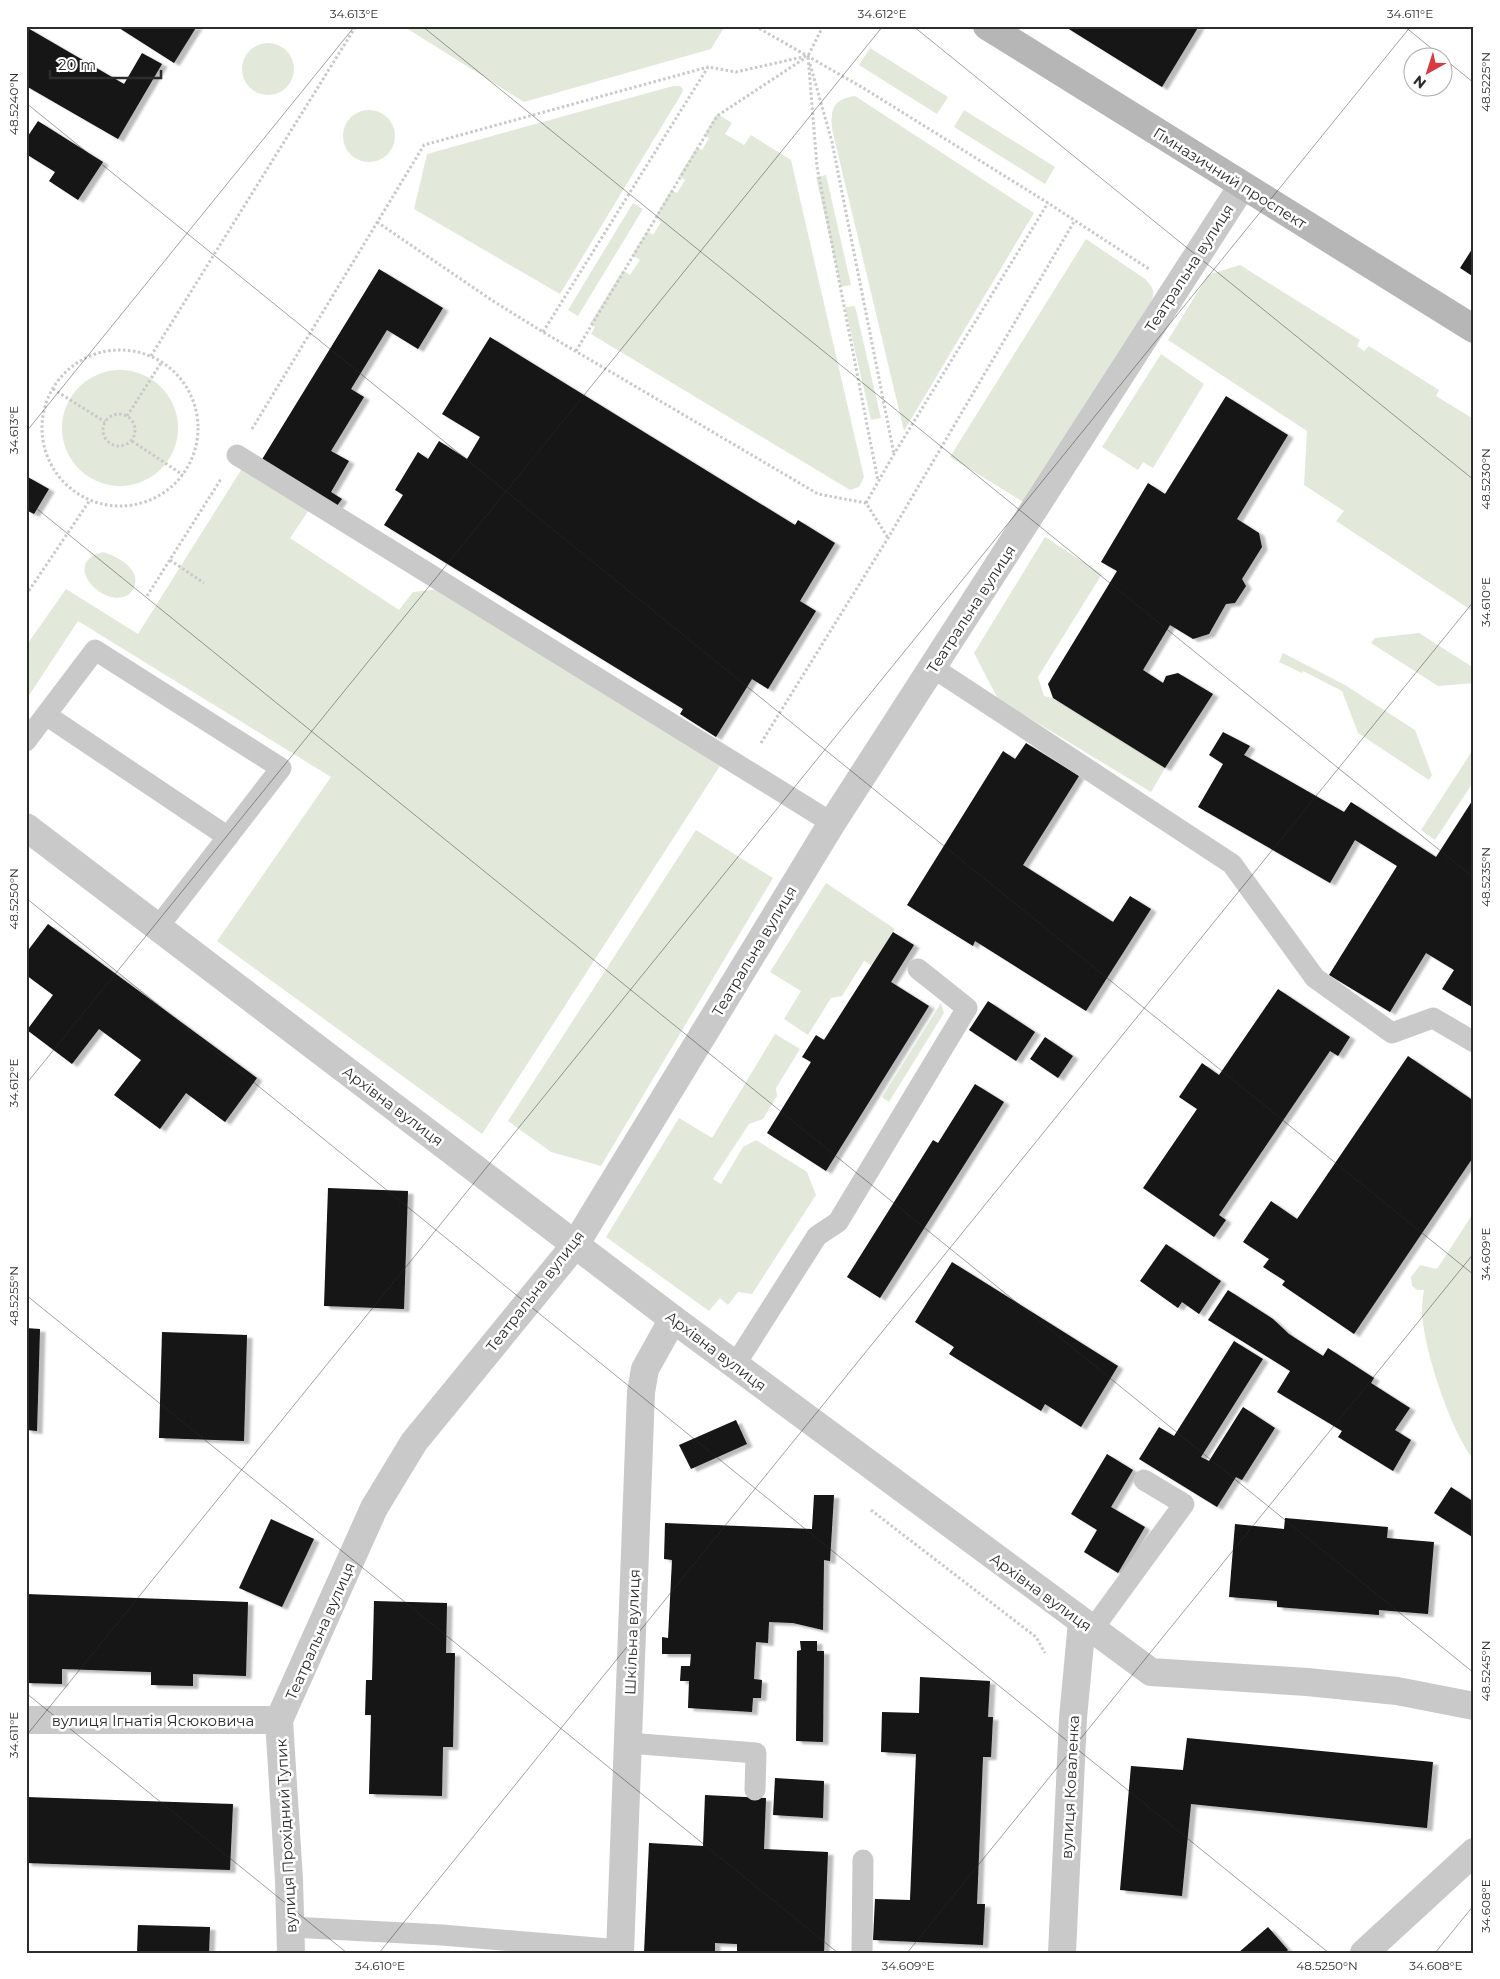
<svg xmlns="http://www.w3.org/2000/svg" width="1500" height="1979" font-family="Montserrat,sans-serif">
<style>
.green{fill:#e2e9db}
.building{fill:#131313;filter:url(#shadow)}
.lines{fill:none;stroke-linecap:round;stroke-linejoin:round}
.path{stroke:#c9c9c9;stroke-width:3;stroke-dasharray:2.5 2.5;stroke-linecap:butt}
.lane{stroke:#c9c9c9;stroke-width:21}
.street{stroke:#c9c9c9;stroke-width:28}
.secondary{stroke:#b6b6b6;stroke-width:28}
.ticks{fill:none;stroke:#2c2c2c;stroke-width:1;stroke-opacity:0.45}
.labels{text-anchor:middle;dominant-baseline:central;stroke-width:5;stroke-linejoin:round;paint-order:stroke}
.street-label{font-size:15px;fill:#2c2c2c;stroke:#fff}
.neatline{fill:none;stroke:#2c2c2c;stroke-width:2}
.ticks-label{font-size:12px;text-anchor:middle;fill:#2c2c2c}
</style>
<defs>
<filter id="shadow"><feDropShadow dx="5.5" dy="3" stdDeviation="1" flood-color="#0004"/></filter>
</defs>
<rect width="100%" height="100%" fill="#fff"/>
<g class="green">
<polygon points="403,26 725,26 711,49 524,102"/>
<circle cx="268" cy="69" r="26"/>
<polygon points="870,48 948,97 937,114 859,65"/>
<polygon points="673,86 680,86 683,89 682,93 560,294 414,209 427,154"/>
<path d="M855 96 1034 213 904 431 832 129C830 108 834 99 855 96Z"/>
<polygon points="964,110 1055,167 1045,184 954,127"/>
<circle cx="369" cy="136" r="26"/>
<polygon points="717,114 732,123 725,134 744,145 751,135 791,160 864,477 859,487 850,490 591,334 595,327 590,324 623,270 630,275 640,260 632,255 647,231 653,235 661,222 655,217 671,190 677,193 685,180 679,176 696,148 702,150 709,138 704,135"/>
<polygon points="826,175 851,285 841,287 816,177"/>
<polygon points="633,203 643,209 578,316 568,310"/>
<path d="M1086 239 1145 279C1152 286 1155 290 1152 300L1025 503 950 457Z"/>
<polygon points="1240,265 1360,340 1357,346 1364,351 1369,346 1439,390 1436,396 1472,418 1474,416 1474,612 1336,521 1344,511 1304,485 1307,431 1168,340 1208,275"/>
<polygon points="855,306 881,418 871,420 845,307"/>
<polygon points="1161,354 1204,384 1153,468 1143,462 1138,470 1102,447"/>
<circle cx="120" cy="428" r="58"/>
<polygon points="243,467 309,510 290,538 399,610 413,592 439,589 720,766 482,1134 217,941 331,777 78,621 26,700 26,646 66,589 138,634"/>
<polygon points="1045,537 1102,574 1038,677 1044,696 1053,698 1165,768 1151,792 998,699 974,653"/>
<path d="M103 552C118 557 142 569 134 588 132 592 128 596 123 597 99 604 62 562 103 552Z"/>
<polygon points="1419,633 1474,668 1474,683 1438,686 1371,643 1375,638"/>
<polygon points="1283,653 1345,685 1415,730 1432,775 1429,780 1358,733 1342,691 1303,671 1302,673 1279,662"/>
<polygon points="1474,748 1474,781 1435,840 1421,830"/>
<polygon points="696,830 773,878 601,1166 551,1152 508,1121"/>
<polygon points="826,883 895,929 872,966 864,961 842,996 831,998 808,1035 784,1019 801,991 770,972"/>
<polygon points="941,1003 944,1013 889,1102 882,1097"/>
<polygon points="775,1034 800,1049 776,1088 777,1096 763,1119 749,1124 713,1179 721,1184 743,1147 756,1140 807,1172 816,1195 752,1294 738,1292 728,1305 720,1298 709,1311 606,1237 679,1118 712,1138"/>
<path d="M1474 1212V1452L1471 1456C1450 1428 1422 1345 1422 1310 1422 1303 1423 1297 1424 1290H1417L1412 1286 1411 1277 1420 1265 1437 1269Z"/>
</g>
<g class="building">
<polygon points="116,26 197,26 174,63"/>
<polygon points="1064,26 1199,26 1162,87"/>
<polygon points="26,27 124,84 142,53 162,64 118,139 26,86"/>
<polygon points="38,121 103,162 78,200 49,181 55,172 26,154 26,139"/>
<polygon points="1474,246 1474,277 1460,268"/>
<polygon points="379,269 443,308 418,349 387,330 351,389 364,397 331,451 349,461 331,492 342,499 336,507 261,461"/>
<polygon points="490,337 795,525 798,520 835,543 800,601 816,611 768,689 752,679 716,737 680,714 683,709 384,525 403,495 395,490 418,452 428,459 439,441 467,459 480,437 442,414"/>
<polygon points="1226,396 1288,435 1237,519 1259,533 1262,547 1242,579 1246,586 1235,603 1226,604 1209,634 1193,639 1170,625 1143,670 1163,683 1166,676 1178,673 1213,694 1165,768 1053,698 1048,684 1117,571 1101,562 1148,483 1165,494"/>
<polygon points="26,476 49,489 34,514 26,510"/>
<polygon points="1223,732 1250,746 1244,755 1344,812 1351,802 1436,857 1474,798 1474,1008 1442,989 1454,970 1426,953 1390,1012 1329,975 1397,866 1355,840 1330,883 1198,807 1223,764 1209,755"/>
<polygon points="1026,743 1079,776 1023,865 1113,922 1130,896 1151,909 1086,1011 975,941 973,946 907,905 1003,751 1015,759"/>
<polygon points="48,924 257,1078 225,1122 186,1093 160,1129 114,1095 141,1060 99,1029 72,1064 27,1030 53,995 26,975 26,953"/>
<polygon points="893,932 914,945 891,982 929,1006 826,1171 767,1133 811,1062 802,1057 816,1035 824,1040"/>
<polygon points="1278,989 1350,1037 1338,1056 1330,1051 1219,1215 1226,1220 1214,1237 1143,1188 1197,1109 1179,1097 1202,1063 1219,1075"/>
<polygon points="988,1001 1035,1032 1016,1061 969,1030"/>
<polygon points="1045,1037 1073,1056 1058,1078 1030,1059"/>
<polygon points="1408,1056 1474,1101 1474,1156 1354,1334 1282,1285 1285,1281 1263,1267 1269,1259 1243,1242 1271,1201 1297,1219"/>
<polygon points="975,1084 1004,1102 880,1298 847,1277 933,1140 938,1143"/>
<polygon points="328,1188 408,1191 404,1309 324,1306"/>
<polygon points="1166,1244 1221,1281 1199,1314 1182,1302 1178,1308 1140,1281"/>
<polygon points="952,1262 1118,1366 1081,1427 1045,1404 1041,1411 949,1354 954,1347 915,1322"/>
<polygon points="1228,1290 1273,1319 1289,1334 1323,1356 1328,1348 1374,1378 1371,1383 1410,1408 1395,1430 1411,1440 1393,1471 1338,1437 1342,1431 1277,1392 1290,1371 1208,1320"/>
<polygon points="26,1328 40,1329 37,1431 26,1430"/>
<polygon points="162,1332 247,1335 244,1441 159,1438"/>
<polygon points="1234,1341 1263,1359 1201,1457 1209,1461 1243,1407 1275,1428 1242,1480 1236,1477 1217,1507 1139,1459 1159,1427 1174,1436"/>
<polygon points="736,1420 747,1444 691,1469 679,1445"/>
<polygon points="1107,1454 1133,1470 1111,1507 1145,1527 1118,1573 1084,1552 1097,1530 1071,1514"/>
<polygon points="1451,1487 1474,1502 1474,1538 1434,1513"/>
<polygon points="814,1495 834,1495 830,1561 824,1560 823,1630 793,1623 769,1622 768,1643 756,1642 754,1679 762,1680 761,1698 753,1698 752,1712 688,1708 689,1681 680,1681 681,1666 690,1666 691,1654 662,1654 662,1637 668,1638 672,1560 664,1559 665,1523 812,1529"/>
<polygon points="1285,1518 1388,1527 1387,1538 1434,1542 1428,1614 1379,1610 1379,1615 1277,1607 1277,1601 1229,1597 1235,1524 1284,1529"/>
<polygon points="271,1519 314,1539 282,1607 239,1588"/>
<polygon points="26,1594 248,1602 246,1676 193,1674 193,1686 151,1685 151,1672 62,1669 62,1684 26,1683"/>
<polygon points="374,1601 447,1603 446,1653 455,1653 453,1747 443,1747 442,1796 369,1794 371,1715 365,1715 366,1680 372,1680"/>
<polygon points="800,1641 817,1641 817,1651 824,1651 823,1742 796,1741 797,1651 801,1650"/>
<polygon points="920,1677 990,1681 988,1717 993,1717 991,1757 983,1757 977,1904 985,1904 983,1945 873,1940 875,1899 910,1900 916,1754 881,1752 882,1712 919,1713"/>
<polygon points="1187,1738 1433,1762 1427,1828 1191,1804 1182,1896 1120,1890 1131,1766 1183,1770"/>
<polygon points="775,1778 824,1781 823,1818 773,1815"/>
<polygon points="705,1795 766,1798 764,1849 828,1852 824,1953 737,1953 737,1944 715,1943 715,1953 644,1953 649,1843 703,1846"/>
<polygon points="26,1797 233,1804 230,1870 26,1863"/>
<polygon points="138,1925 210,1927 209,1953 137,1953"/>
<polygon points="1268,1927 1288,1950 1285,1953 1238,1953"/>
</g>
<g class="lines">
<g class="path">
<polyline points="755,26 865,89 1048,203 1149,269"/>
<polyline points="823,26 808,56 817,167 878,481"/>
<polyline points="810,64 832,142 894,454"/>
<polyline points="377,222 493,301 543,332 818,494 866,503 888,538"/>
<polyline points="543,332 708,67 736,72 807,56"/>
<circle cx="120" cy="428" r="78"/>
<polyline points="576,351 717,116 805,58"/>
<polyline points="151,356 356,26"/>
<polyline points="53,389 105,422"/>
<circle cx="119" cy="430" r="16"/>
<polyline points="127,416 161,363"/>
<polyline points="252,429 424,145 708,67"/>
<polyline points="132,441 183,475"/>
<polyline points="866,503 894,454 1048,203"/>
<polyline points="170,560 204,583"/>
<polyline points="26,595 90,500"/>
<polyline points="147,596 221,479"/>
<polyline points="761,743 888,538 1075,220"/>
<polyline points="871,1510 1036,1637 1045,1653"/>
</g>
<g class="lane">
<polyline points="237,455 832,823"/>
<polyline points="932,667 1232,864 1315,978 1392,1033 1433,1018 1474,1042"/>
<polyline points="46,715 228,837"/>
<polyline points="26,741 95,650 281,768 158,927"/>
<polyline points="735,1365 817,1236 838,1222 967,1008 918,969"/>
<polyline points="1092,1630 1184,1504 1144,1480"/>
<polyline points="628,1743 756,1753 755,1790"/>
<polyline points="291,1927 442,1935 620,1950"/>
<polyline points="862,1953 863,1860"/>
</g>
<g class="street">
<polyline points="26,827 673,1319 1151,1672 1307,1682 1397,1691 1474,1706"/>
<polyline points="26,1720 279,1720"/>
<polyline points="291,1953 289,1880 279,1720 374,1508 414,1442 575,1245 832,823 1242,186"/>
<polyline points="620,1953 641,1392 645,1369 673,1319"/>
<polyline points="1062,1953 1073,1718 1082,1622"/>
<polyline points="1364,1953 1474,1852"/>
</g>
<polyline class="secondary" points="987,26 1474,329"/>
</g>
<path class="ticks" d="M422 26 1474 878M913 26 1474 480M1404 26 1474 83M26 103 1474 1275M26 432 355 26M26 500 1474 1673M26 898 1329 1953M26 1084 883 26M26 1295 838 1953M26 1693 347 1953M26 1736 1411 26M379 1953 1474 601M907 1953 1474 1253M1435 1953 1474 1905"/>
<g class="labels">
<g class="street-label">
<text transform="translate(1230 178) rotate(32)">Гімназичний проспект</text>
<text transform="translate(1189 268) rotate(-57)">Театральна вулиця</text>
<text transform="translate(971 609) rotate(-57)">Театральна вулиця</text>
<text transform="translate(754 951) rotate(-59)">Театральна вулиця</text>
<text transform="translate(393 1106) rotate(37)">Архівна вулиця</text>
<text transform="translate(535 1291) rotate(-52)">Театральна вулиця</text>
<text transform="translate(716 1351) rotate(37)">Архівна вулиця</text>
<text transform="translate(1041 1592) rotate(36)">Архівна вулиця</text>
<text transform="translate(320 1631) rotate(-66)">Театральна вулиця</text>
<text transform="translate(632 1632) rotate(-88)">Шкільна вулиця</text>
<text x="153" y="1720">вулиця Ігнатія Ясюковича</text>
<text transform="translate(1070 1787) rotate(-87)">вулиця Коваленка</text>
<text transform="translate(286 1836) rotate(-93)">вулиця Прохідний Тупик</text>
</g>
</g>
<rect width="1500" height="1979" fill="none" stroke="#ffffff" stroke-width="55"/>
<g transform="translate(1428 72) rotate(219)"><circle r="24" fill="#ffffff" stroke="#ababab"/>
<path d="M0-4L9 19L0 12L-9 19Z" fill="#d73b40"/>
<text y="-8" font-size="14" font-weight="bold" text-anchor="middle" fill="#2c2c2c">N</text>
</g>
<path d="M50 70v8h111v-8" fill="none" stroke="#2c2c2c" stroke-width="2.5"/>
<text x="58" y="70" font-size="15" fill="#2c2c2c" stroke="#ffffff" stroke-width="4" paint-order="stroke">20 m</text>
<rect x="28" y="28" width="1444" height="1924" class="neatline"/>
<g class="ticks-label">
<text x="354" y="18">34.613°E</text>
<text x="882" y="18">34.612°E</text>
<text x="1410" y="18">34.611°E</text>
<text transform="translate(1486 82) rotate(-90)" y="4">48.5225°N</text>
<text transform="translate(14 104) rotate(-90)" y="4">48.5240°N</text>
<text transform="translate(14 430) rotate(-90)" y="4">34.613°E</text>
<text transform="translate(1486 479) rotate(-90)" y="4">48.5230°N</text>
<text transform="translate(1486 602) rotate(-90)" y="4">34.610°E</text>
<text transform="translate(1486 877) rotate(-90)" y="4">48.5235°N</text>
<text transform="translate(14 899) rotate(-90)" y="4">48.5250°N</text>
<text transform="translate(14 1083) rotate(-90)" y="4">34.612°E</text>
<text transform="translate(1486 1254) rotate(-90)" y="4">34.609°E</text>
<text transform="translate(14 1296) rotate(-90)" y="4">48.5255°N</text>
<text transform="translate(1486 1671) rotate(-90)" y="4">48.5245°N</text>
<text transform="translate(14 1735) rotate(-90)" y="4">34.611°E</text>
<text transform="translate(1486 1906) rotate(-90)" y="4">34.608°E</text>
<text x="380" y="1970">34.610°E</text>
<text x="908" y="1970">34.609°E</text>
<text x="1327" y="1970">48.5250°N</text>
<text x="1436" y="1970">34.608°E</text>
</g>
</svg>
